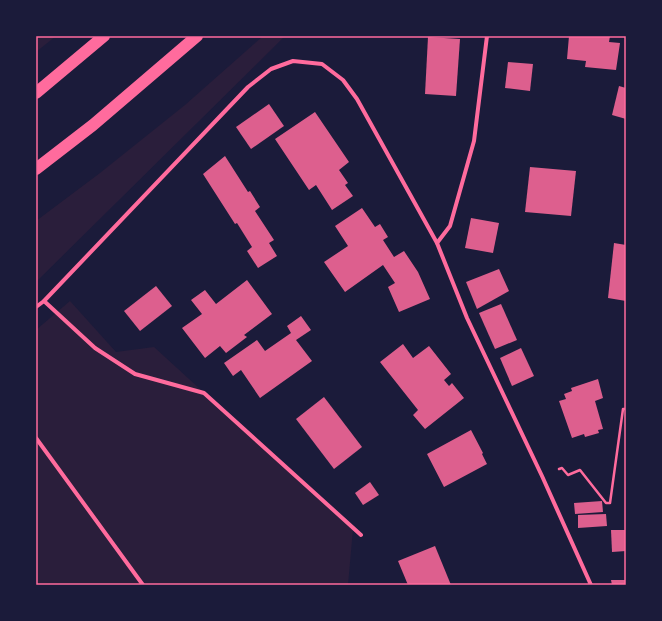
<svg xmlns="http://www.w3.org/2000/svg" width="662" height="621" font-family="Quicksand,sans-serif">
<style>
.green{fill:#2a1e3b}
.building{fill:#dd5f8e}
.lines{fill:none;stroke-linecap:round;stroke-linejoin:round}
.path{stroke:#ff6b9d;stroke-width:2.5}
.minor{stroke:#ff6b9d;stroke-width:4}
.motorway{stroke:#ff6b9d;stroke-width:12}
.neatline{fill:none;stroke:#ff6b9d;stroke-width:1.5}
</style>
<rect width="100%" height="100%" fill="#1b1b3a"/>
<g class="green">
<polygon points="36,36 56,36 36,52"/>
<polygon points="263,36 285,36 36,282 36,221 100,173 185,105"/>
<polygon points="70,301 116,352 154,347 353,529 348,585 36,585 36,330"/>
</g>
<g class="building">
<polygon points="569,36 610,36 609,42 620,43 616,70 585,67 586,61 567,59"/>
<polygon points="428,37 460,39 456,96 425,94"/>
<polygon points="508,62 533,64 530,91 505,88"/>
<polygon points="619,86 626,88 626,119 612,115"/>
<polygon points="269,104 284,126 251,149 236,127"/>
<polygon points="315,112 349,162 339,170 348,183 345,185 353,196 332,210 316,185 309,190 275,139"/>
<polygon points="225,156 248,192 250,191 260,207 255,211 274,240 269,243 277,256 258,268 247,251 252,247 237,223 235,224 203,174"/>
<polygon points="530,167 576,171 571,216 525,212"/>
<polygon points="362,208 375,227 380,224 388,237 383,240 394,257 404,251 418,272 430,299 399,312 388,287 395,283 383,265 345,292 324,262 348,246 335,226"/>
<polygon points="471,218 499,223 493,253 465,248"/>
<polygon points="614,243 626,245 626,301 608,298"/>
<polygon points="499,269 509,291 477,309 466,282"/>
<polygon points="247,280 272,314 244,335 247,337 226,353 220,346 205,358 182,328 202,314 191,300 205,290 216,304"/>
<polygon points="156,286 172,306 140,331 124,311"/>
<polygon points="501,304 517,340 495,349 479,313"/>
<polygon points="301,316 311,330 296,340 312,361 260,398 241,370 233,376 224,363 257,340 265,351 291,333 287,326"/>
<polygon points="403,344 413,358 429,346 451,374 444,380 449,386 452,383 464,398 425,429 413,415 418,410 380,362"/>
<polygon points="521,348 534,376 512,386 500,358"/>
<polygon points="598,379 603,398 595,401 603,429 598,430 599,433 585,437 584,434 572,438 559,401 566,399 564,394 572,391 571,388"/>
<polygon points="324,397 362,447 334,469 296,419"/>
<polygon points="471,430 483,453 482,454 487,464 444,487 427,454"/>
<polygon points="370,482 379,495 363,505 355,493"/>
<polygon points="602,501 603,512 575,514 574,503"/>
<polygon points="606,514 607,526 578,528 578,515"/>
<polygon points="611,530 626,530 626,551 612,552"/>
<polygon points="435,546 451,585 408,585 398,561"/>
<polygon points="611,580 626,580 626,585 612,585"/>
</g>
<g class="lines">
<polyline class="path" points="559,469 562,468 568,475 580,470 606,503 610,503 623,409 626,409"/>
<g class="minor">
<polyline points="437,243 450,226 474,141 487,36"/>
<polyline points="44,301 95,348 135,374 204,393 361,535"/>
<polyline points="36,307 44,301 248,87 271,69 293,61 322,64 343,80 357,99 437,243 467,318 542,476 591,585"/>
<polyline points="36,438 143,585"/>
</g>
<g class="motorway">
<polyline points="36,93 104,36"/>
<polyline points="36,169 93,125 197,36"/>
</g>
</g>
<rect width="662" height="621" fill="none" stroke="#1b1b3a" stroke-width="74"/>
<rect x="37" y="37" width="588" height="547" class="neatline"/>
</svg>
